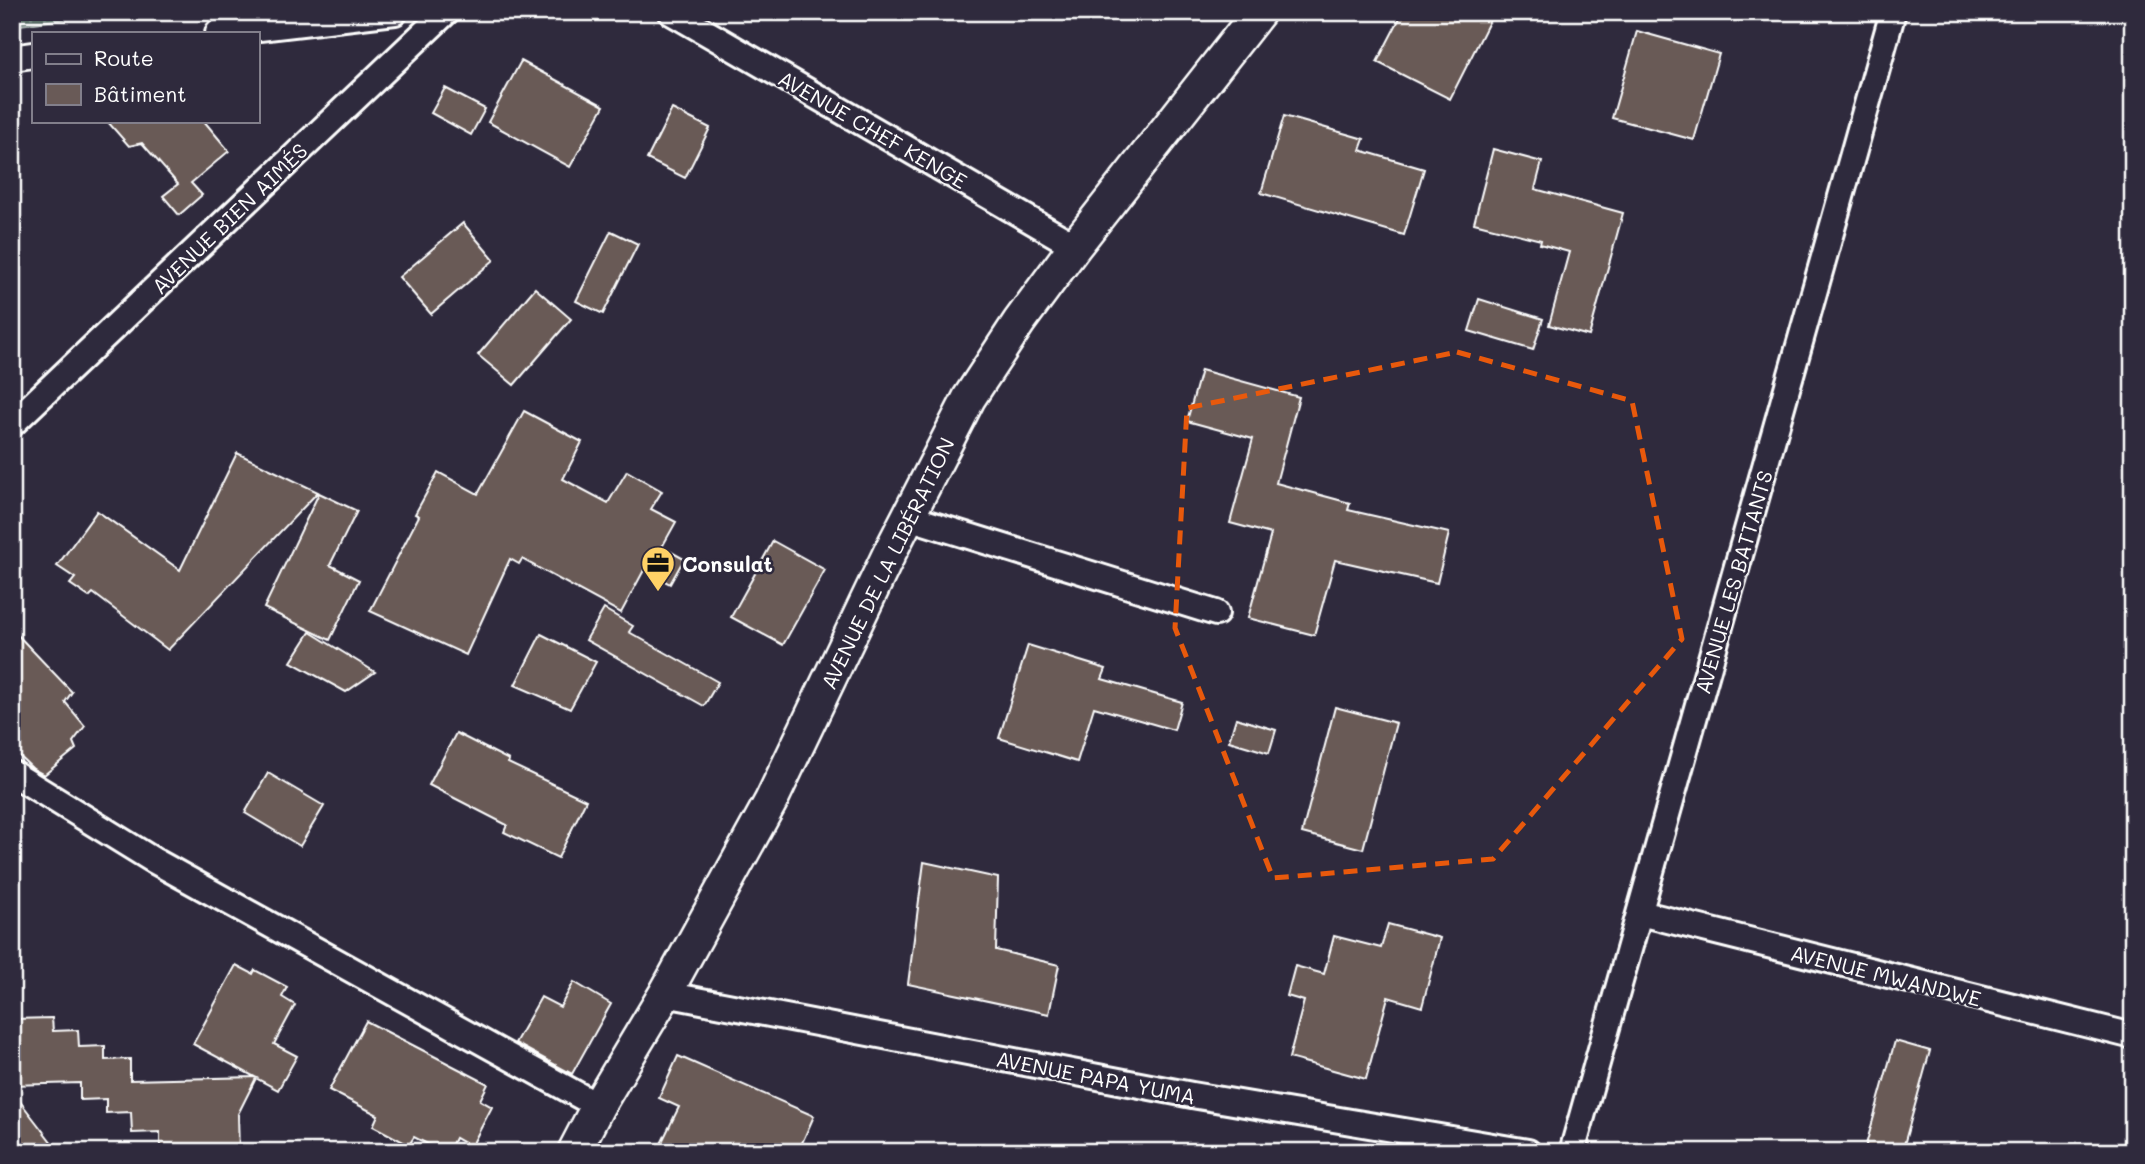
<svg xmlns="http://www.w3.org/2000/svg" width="2145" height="1164" font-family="Mali,sans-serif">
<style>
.green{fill:url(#green-dots);stroke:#aab4b2;stroke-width:2}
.building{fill:#695a57;stroke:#fff;stroke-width:2}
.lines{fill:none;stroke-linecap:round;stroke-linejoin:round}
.minor-casing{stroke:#fff;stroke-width:30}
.tertiary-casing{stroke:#fff;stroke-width:37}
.minor{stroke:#2f2a3d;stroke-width:24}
.tertiary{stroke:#2f2a3d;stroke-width:32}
.marked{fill:none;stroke:#e8590c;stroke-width:5;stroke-dasharray:14 9;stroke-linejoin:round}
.labels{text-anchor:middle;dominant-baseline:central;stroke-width:5;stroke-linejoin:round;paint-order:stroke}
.street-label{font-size:21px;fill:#fff;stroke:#2f2a3d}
.poi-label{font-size:21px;font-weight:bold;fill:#fff;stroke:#2f2a3d;text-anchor:start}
</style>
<defs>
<pattern id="green-dots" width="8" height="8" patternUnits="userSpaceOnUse" patternTransform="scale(1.75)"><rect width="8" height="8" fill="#546964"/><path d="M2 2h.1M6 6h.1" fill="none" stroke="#6e807b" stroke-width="1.8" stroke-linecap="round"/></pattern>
</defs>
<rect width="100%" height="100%" fill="#2f2a3d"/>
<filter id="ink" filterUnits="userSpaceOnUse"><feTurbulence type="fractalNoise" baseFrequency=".0143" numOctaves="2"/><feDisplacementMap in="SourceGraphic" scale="14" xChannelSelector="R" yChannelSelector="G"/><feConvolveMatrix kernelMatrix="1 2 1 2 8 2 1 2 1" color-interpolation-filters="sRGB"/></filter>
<g filter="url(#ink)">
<polygon class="green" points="12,12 114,12 12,26"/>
<g class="building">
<polygon points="1403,12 1494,12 1450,99 1377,62"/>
<polygon points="1637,31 1719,54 1694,140 1612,118"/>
<polygon points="521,61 604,106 570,167 488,122"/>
<polygon points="445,88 485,109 471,135 431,113"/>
<polygon points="672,109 710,128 685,178 647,159"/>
<polygon points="1284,116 1364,139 1360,150 1424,169 1404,235 1261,193"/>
<polygon points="107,121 204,121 229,151 191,183 202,195 179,215 163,196 178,184 142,143 129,146"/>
<polygon points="1493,149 1542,162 1535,189 1623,213 1589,336 1549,325 1569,252 1540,244 1541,240 1474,223"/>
<polygon points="463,223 494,260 431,314 399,277"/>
<polygon points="611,231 638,244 603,314 576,301"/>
<polygon points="535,288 571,319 514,385 478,355"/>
<polygon points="1479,299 1543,319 1533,350 1469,331"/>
<polygon points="1201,370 1299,397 1276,483 1350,503 1348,510 1449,533 1437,583 1335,560 1314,635 1248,618 1271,534 1230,523 1253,439 1187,421"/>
<polygon points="524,411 582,442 563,479 608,503 627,471 662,491 651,509 676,522 662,547 684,559 670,584 644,570 621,613 522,559 519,564 510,559 466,655 370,611 419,516 415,514 438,472 478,494"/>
<polygon points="237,453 318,492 168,650 93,593 89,597 70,584 75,578 57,566 97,511 180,570"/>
<polygon points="319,493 357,511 330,565 359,580 330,640 264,608"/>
<polygon points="773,541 825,570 783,645 731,617"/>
<polygon points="604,609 633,626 629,632 718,682 704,706 586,640"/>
<polygon points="12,629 72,692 65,702 85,726 73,742 76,749 44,775 33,769 12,749"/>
<polygon points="310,632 375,672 346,692 291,662"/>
<polygon points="541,634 596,662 570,709 515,685"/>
<polygon points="1028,645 1106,669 1102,679 1182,702 1174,730 1094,707 1077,762 999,738"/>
<polygon points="1335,707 1396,723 1363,849 1302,833"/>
<polygon points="1236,718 1276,730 1269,753 1229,741"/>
<polygon points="456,733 509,760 508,763 586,800 558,858 504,832 507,825 429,785"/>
<polygon points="268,773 324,806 300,846 245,813"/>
<polygon points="924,862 998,878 996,950 1059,965 1049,1014 908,984"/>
<polygon points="1388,924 1440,938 1422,1007 1388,997 1366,1079 1289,1058 1304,1001 1287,996 1295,966 1324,974 1334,936 1381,948"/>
<polygon points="236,965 253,974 255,970 287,987 282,997 295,1005 274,1044 297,1056 278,1090 256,1078 238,1114 239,1152 190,1152 189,1147 160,1148 160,1132 132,1133 131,1112 106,1113 106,1099 80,1100 80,1083 12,1085 12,1019 52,1018 53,1031 78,1030 79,1047 105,1046 105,1060 130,1059 130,1080 255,1077 193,1044"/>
<polygon points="574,982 611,1004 572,1074 515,1043 541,997 560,1007"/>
<polygon points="366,1021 488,1084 480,1100 492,1107 471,1147 455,1138 448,1152 443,1152 414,1137 409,1145 373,1126 378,1115 329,1090"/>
<polygon points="1895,1041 1930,1051 1902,1152 1864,1152"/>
<polygon points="678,1056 814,1116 798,1152 657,1152 679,1107 659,1098"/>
<polygon points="12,1091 59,1152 12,1152"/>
</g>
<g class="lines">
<g class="minor-casing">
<g id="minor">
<polyline points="671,12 1075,246"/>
<polyline points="218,33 395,12"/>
<polyline points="12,58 33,55"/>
<polyline points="12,424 446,12"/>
<polyline points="908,517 1216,613"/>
<polyline points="12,773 153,860 598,1106"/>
<polyline points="1640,913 2133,1036"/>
<polyline points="665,994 1192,1095 1528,1152"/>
<polyline points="1572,1152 1893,12"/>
</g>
</g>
<g class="tertiary-casing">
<polyline id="tertiary" points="574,1152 598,1106 665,994 771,801 890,552 969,398 1019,322 1075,246 1259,12"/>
</g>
<use href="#minor" class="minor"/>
<use href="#tertiary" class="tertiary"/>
</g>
</g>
<path class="marked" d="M1457 352 1632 401 1682 639 1493 859 1273 878 1175 628 1187 408Z"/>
<defs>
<g id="office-pin" transform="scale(1.75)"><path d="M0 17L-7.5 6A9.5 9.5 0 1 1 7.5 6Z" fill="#ffd166" stroke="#2f2a3d"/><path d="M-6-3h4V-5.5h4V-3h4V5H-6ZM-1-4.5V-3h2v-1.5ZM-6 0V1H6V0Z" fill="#111"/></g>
</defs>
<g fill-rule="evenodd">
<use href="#office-pin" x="658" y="563"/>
</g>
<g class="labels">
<g class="street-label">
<text transform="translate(873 129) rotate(30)">AVENUE CHEF KENGE</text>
<text transform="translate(229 218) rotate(-44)">AVENUE BIEN AIMÉS</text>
<text transform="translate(887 563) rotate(-64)">AVENUE DE LA LIBÉRATION</text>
<text transform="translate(1733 582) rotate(-74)">AVENUE LES BATTANTS</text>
<text transform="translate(1886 975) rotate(14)">AVENUE MWANDWE</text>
<text transform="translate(1096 1077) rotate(11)">AVENUE PAPA YUMA</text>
</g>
<g class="poi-label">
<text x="682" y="563">Consulat</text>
</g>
</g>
<rect width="2145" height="1164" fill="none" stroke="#2f2a3d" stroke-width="42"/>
<rect x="21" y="21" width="2103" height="1122" fill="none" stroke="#fff" stroke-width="2.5" filter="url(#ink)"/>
<rect x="32" y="32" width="228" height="91" fill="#2f2a3d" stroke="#827f8b" stroke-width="2"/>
<rect x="46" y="54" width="35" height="10" fill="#2f2a3d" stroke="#827f8b" stroke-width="2"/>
<text x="94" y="66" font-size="21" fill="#ffffff">Route</text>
<rect x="46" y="84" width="35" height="21" fill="#695a57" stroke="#827f8b" stroke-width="2"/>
<text x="94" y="102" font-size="21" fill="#ffffff">Bâtiment</text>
</svg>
